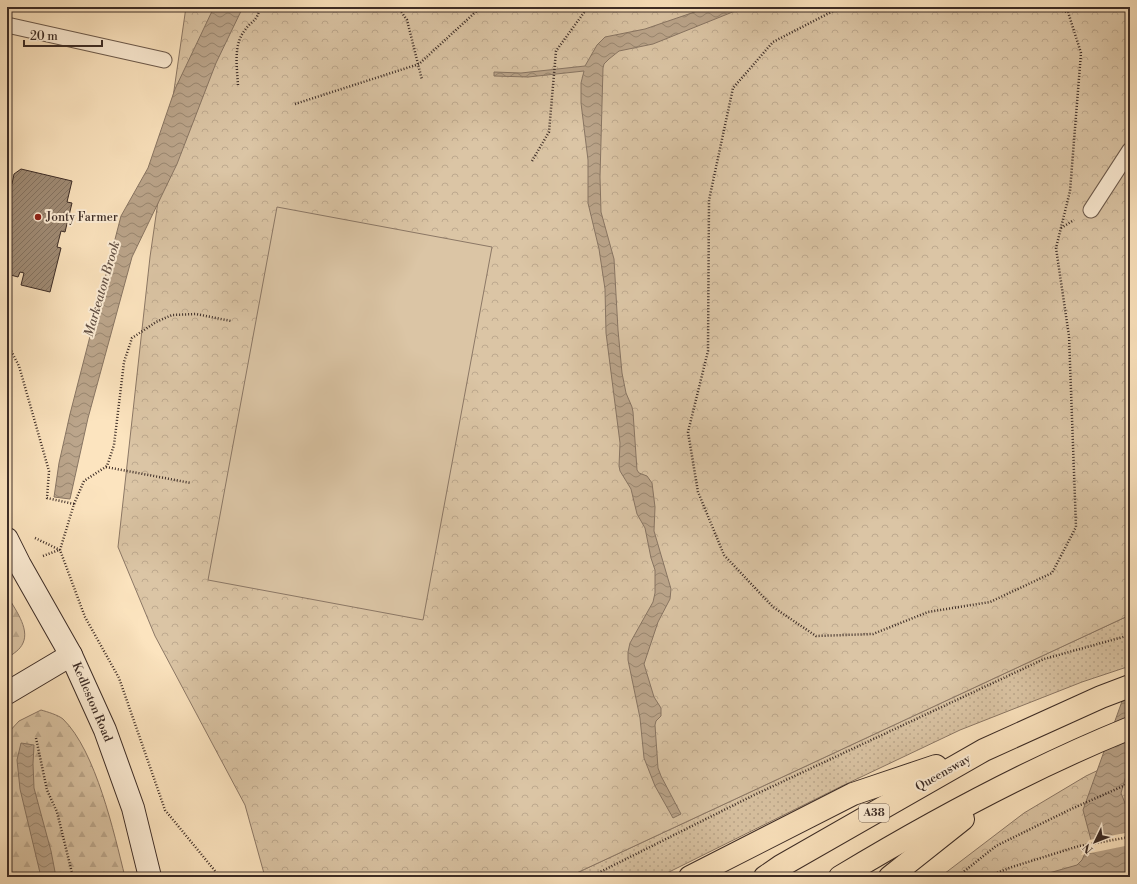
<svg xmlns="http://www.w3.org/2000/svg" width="1137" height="884" font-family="'Libre Bodoni',serif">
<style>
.grass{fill:url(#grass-dots);stroke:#8c7866}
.forest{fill:url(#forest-firs);stroke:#8c7866}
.park{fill:url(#park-crowns);stroke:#8c7866}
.pitch{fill:#dbc5a5;stroke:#8c7866}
.water{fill:url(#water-waves);stroke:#887563}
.pier{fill:#fce4bf}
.building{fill:url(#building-hatch);stroke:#3c2c26}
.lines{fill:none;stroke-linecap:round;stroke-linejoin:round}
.lane-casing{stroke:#6c5a4c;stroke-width:17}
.secondary-casing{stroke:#3c2c26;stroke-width:24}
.highway-casing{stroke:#3c2c26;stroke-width:24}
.path{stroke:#3c2c26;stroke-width:2.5;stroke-dasharray:1 2;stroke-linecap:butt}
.lane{stroke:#fdedd5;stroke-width:15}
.secondary{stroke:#fdedd5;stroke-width:22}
.highway{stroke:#fce4bf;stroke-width:22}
.poi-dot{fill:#8f2418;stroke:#fdedd5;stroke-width:1.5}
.labels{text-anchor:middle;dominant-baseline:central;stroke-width:4;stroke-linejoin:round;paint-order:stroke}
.shield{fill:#fdedd5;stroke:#76665a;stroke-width:1}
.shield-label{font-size:11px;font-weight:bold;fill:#3c2c26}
.poi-label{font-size:12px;fill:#3c2c26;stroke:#fdedd5;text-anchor:start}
.street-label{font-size:12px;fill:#3c2c26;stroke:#fdedd5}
.water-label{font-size:13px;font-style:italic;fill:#625044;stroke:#fdedd5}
</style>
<defs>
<pattern id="grass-dots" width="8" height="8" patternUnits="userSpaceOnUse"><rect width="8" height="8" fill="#dbc5a5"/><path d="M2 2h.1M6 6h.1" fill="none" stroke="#bda98e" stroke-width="1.8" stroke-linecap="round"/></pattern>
<pattern id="forest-firs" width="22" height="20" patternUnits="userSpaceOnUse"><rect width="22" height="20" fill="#dbc5a5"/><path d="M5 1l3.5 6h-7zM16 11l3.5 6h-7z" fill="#bda98e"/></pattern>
<pattern id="park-crowns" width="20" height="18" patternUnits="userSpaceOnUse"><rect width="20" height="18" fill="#dbc5a5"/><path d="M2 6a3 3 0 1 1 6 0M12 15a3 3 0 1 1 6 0" fill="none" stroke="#bda98e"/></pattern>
<pattern id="water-waves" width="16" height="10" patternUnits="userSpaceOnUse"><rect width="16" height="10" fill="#bba58b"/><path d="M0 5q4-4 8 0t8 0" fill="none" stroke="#998771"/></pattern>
<pattern id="building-hatch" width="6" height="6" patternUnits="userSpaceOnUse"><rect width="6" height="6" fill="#a08c76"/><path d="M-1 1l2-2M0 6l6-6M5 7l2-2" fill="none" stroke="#847361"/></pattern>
</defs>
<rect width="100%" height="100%" fill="#fce4bf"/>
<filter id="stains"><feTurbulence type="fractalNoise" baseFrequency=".005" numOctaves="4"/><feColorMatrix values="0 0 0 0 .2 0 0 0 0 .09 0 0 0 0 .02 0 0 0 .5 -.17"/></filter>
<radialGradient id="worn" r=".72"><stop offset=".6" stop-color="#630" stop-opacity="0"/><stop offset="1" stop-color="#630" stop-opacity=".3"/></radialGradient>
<polygon class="grass" points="1130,615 1130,666 1082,682 960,730 842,786 659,877 568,877"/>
<g class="forest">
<path d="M7 595C14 608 30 628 23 643 20 650 13 654 7 658Z"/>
<path d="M41 710C48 712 58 715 63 719 96 751 114 833 125 877H7V734L19 721Z"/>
</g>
<g class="park">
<polygon points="186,7 1130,7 1130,615 568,877 265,877 245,805 155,636 118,547 150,257"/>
<polygon points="1130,755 1130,877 940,877 1024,813 1086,776"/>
</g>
<polygon class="pitch" points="277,207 492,247 423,620 208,580"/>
<g class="water">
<polygon points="214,7 243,7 216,63 177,164 132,257 88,418 70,499 54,497 59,463 70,414 121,216 148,168 175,89"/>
<polygon points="709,7 745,7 653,44 619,51 609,59 604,64 603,68 600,177 601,212 614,259 618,330 622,373 626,393 632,407 633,412 637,470 639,473 647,476 652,483 655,507 654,531 671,589 670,599 658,622 644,664 654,697 661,708 661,716 656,721 655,725 658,768 661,776 681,814 673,818 655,786 644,758 640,718 628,660 628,652 630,643 653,602 655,593 655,570 651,558 645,528 637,514 631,489 620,471 619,466 620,443 606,333 605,289 599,249 588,203 588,160 581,103 581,83 584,71 528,77 494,76 494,72 521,73 585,66 597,45 605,37 645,29"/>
<polygon points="1130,679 1130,762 1121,793 1130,816 1130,877 1035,877 1077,865 1082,860 1091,840 1083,810"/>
<polygon points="21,743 34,745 33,764 34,788 51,851 56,877 41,877 20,789 17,760"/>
</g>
<polygon class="pier" points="1130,832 1130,845 1081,855 1089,840"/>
<polygon class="building" points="21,169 72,181 67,202 72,203 65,232 61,231 57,247 61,248 50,292 21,285 24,273 20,272 18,277 7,274 7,183 12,184 14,174"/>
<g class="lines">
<g class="lane-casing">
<g id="lane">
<polyline points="7,25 164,60"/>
<polyline points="1091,210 1130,150"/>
</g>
</g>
<g class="secondary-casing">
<g id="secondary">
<polyline points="7,539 20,565 71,655 105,730 133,808 150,877"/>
<polyline points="7,693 71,655"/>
</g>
</g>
<g class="highway-casing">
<g id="highway">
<polyline points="690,877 853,794 936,766"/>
<polyline points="765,877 781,866 984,750 1101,697 1130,686"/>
<path d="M840 877C933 821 1029 769 1130 728"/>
<polyline points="890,877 963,819"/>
</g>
</g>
<g class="path">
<polyline points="398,7 407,20 422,80"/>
<polyline points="850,7 837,9 773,42 733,88 709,200 708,351 688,432 698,492 724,555 773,607 816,636 873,634 928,612 990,602 1052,573 1076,527 1069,336 1056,248 1070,191 1081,53 1068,12 1040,7"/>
<path d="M238 85C237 67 233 45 245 30 253 19 257 22 260 7"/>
<polyline points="295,104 419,64 481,7"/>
<polyline points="532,161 549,132 556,51 588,7"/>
<polyline points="1061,228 1074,220"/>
<polyline points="7,343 19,366 49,471 47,498 74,504 60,550 85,617 119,678 165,810 220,877"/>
<polyline points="106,467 191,483"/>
<polyline points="74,504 84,481 107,466 114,445 124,362 132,338 156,322 172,315 196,314 231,321"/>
<polyline points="35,538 60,550"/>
<polyline points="43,556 59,550"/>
<polyline points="36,738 47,790 57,812 73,877"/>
<polyline points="590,877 752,796 1044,659 1130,635"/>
<polyline points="957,877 996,846 1069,810 1130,783"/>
<polyline points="986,877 1012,867 1079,846 1130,837"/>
</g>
<use href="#lane" class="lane"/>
<use href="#secondary" class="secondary"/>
<use href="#highway" class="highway"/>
</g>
<circle class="poi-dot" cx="38" cy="217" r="4"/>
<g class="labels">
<rect class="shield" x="859" y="804" width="30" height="18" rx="3"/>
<g class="shield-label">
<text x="874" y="813">A38</text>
</g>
<g class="poi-label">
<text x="46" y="217">Jonty Farmer</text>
</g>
<g class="street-label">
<text transform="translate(92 702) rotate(67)">Kedleston Road</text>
<text transform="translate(943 773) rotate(-30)">Queensway</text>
</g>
<g class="water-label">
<text transform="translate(102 289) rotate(-74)">Markeaton Brook</text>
</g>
</g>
<rect width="1137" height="884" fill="none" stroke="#fce4bf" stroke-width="24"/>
<rect x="8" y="8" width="1121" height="868" fill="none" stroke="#3c2c26" stroke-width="2"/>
<rect x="12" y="12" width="1113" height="860" fill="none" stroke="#3c2c26"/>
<g transform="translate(1095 842) rotate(227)" stroke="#fdedd5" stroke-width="3" paint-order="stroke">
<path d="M0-3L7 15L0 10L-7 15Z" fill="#3c2c26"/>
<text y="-6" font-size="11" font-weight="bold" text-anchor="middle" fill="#3c2c26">N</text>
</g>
<path d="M24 40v6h78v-6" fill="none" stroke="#3c2c26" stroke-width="2"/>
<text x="30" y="40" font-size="12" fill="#3c2c26" stroke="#fdedd5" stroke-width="3" paint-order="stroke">20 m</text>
<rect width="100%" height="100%" filter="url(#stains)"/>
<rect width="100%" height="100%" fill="url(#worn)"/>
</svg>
